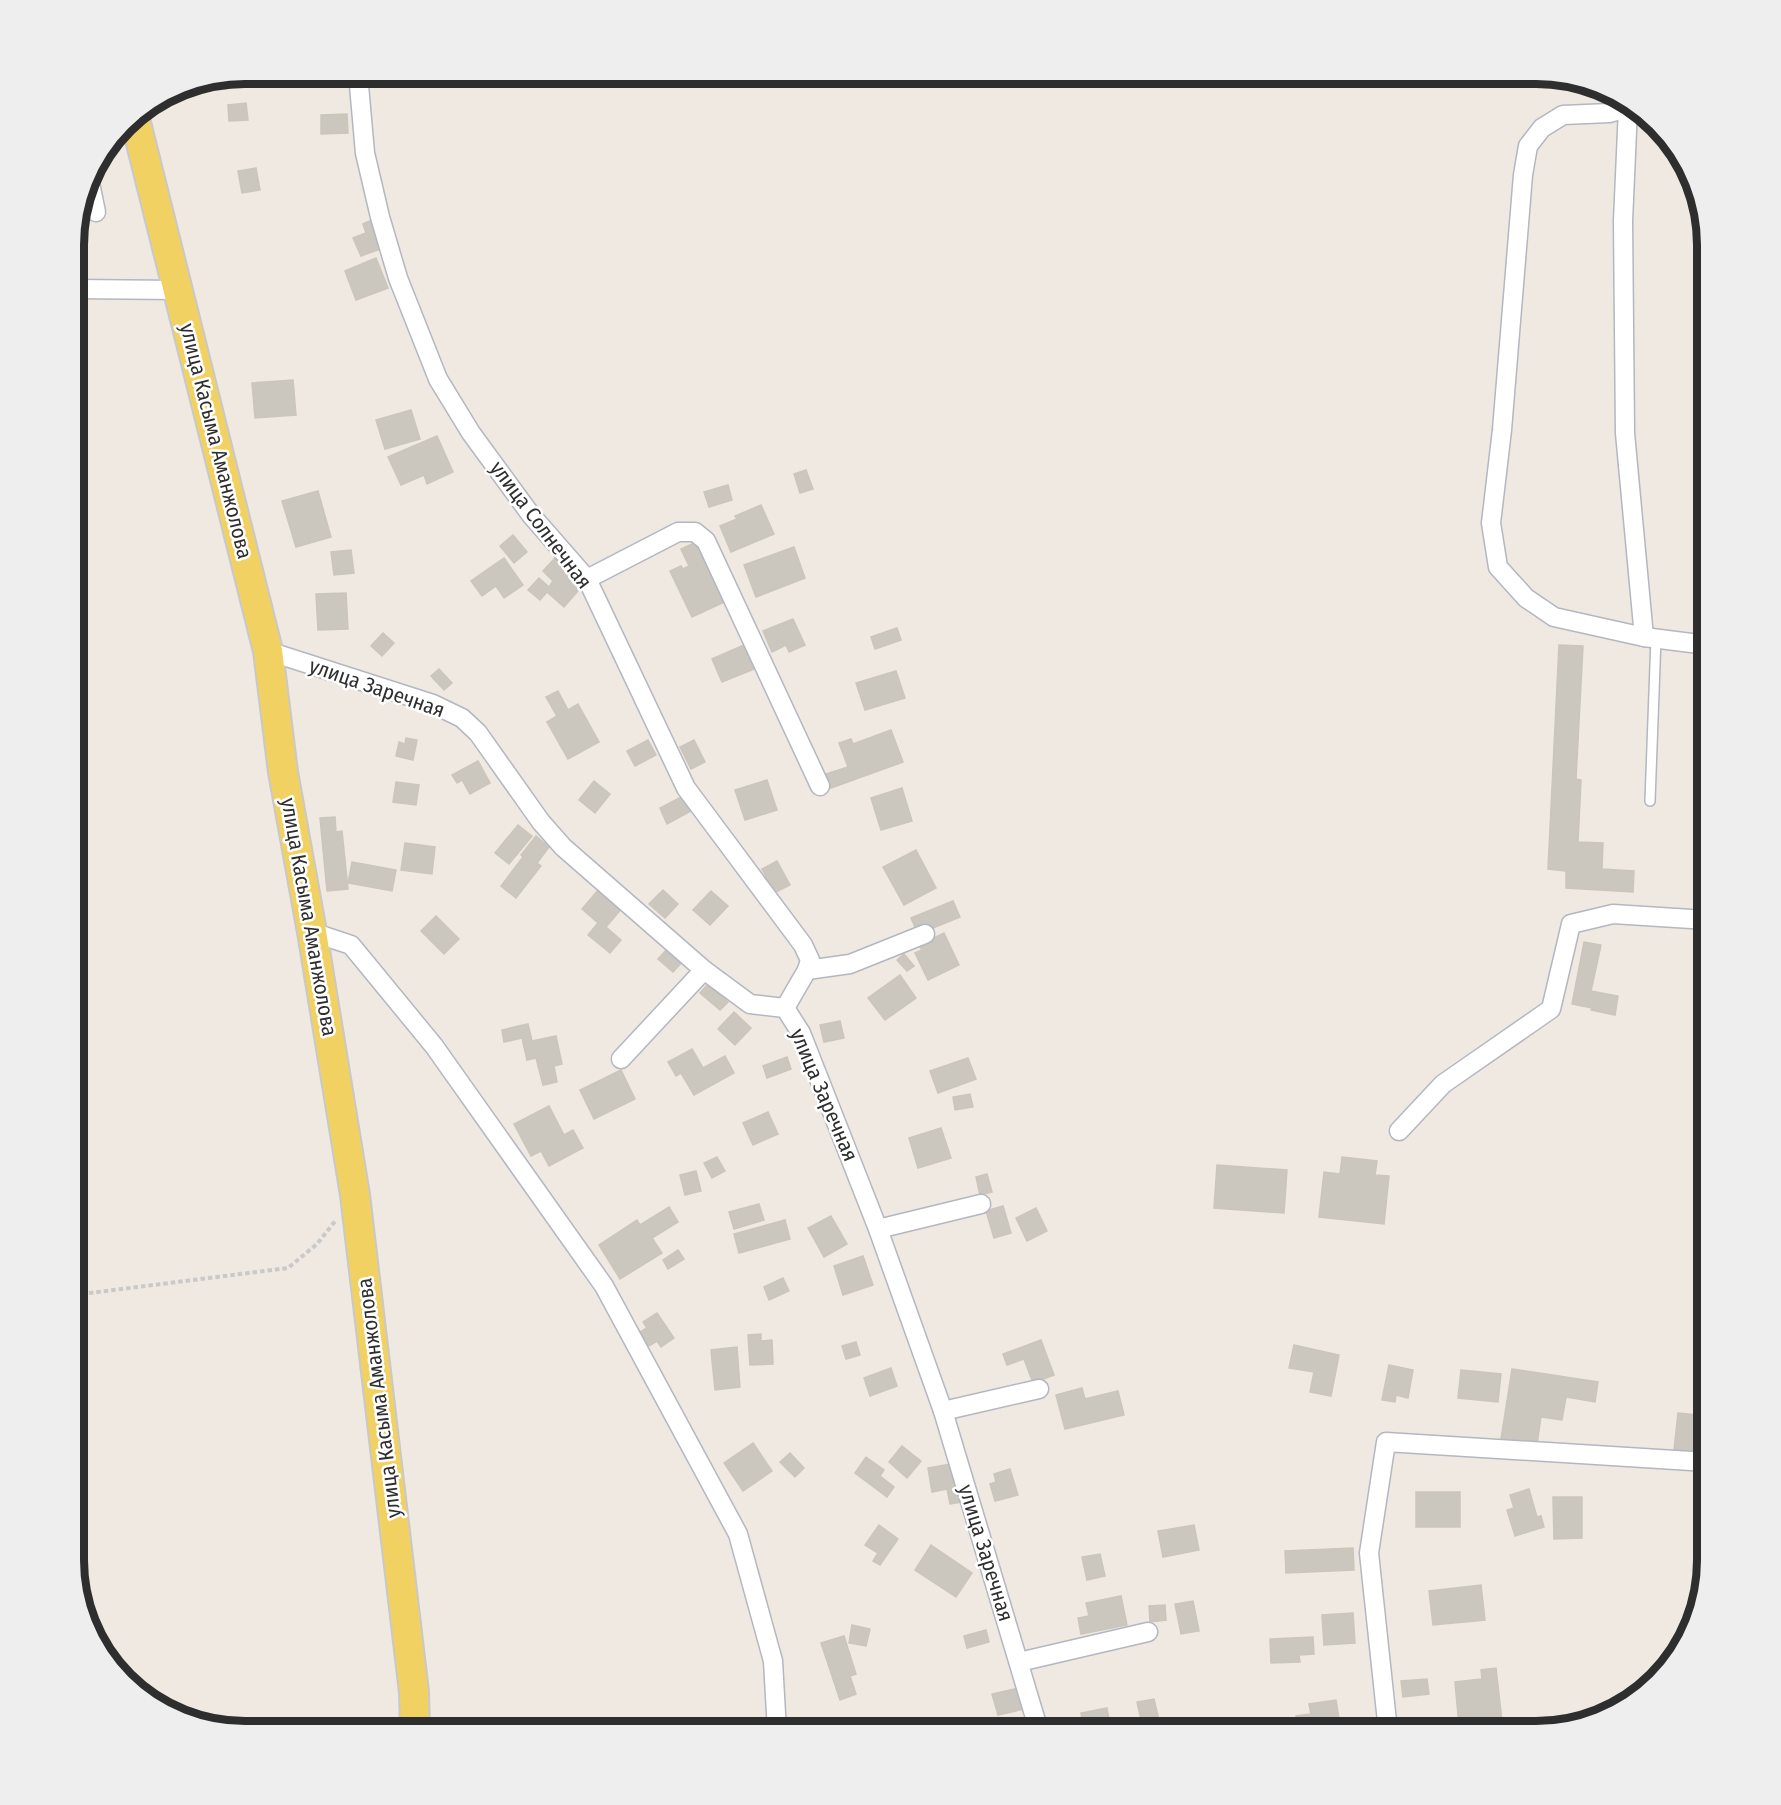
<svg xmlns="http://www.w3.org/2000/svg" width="1781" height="1805" font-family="'Fira Sans Condensed',sans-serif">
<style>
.building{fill:#cbc7bf;stroke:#cbc5ba;stroke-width:1.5}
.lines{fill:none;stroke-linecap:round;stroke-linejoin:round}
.service-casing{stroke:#b4b7c1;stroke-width:12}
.minor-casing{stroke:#b4b7c1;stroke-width:21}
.primary-casing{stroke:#c9c9c9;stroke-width:32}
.path{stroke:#c9c9c9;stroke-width:4;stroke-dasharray:4.5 3;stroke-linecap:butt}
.service{stroke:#fff;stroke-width:9}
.minor{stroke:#fff;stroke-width:18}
.primary{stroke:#f2d163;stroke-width:28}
.labels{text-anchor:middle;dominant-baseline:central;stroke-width:5;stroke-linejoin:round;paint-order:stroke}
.street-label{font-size:21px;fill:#2e2e2e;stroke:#fff}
.rim{fill:none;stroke:#2e2e2e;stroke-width:8}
</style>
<rect width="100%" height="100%" fill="#efe9e1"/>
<g class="building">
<polygon points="243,74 246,84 225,89 223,78"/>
<polygon points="246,103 248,120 229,121 228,105"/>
<polygon points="347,114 348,133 321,134 321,115"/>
<polygon points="256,168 260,190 242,193 238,171"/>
<polygon points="372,220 383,248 361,256 353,238 366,233 363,224"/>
<polygon points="376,258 388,288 356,300 345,271"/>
<polygon points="293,380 296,415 255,418 252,383"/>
<polygon points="411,410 420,439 385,449 376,420"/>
<polygon points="437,436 453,472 427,484 424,475 401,485 388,457"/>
<polygon points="806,470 813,489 800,493 794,474"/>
<polygon points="728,485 732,500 709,507 704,492"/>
<polygon points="318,491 331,537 296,547 282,501"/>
<polygon points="761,505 774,534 731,552 720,526 737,519 735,516"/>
<polygon points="513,535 527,552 514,563 500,546"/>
<polygon points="696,542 703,559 709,556 729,600 692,617 670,571 681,566 683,569 689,566 681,549"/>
<polygon points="794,547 805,578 756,597 744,565"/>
<polygon points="351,550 354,573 334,575 331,552"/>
<polygon points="504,558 523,585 504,598 496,586 482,596 471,581"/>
<polygon points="555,558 584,584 564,607 547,592 540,600 528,590 539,578 549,587 553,581 543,571"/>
<polygon points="346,593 348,629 318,630 316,594"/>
<polygon points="793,619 805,645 789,652 786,645 772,652 763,631"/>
<polygon points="897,628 901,640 875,649 871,637"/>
<polygon points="383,633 394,643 382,656 371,646"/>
<polygon points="744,645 754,669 722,682 712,659"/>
<polygon points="1559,645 1583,646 1576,779 1581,780 1578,842 1603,843 1602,869 1634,871 1633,892 1566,888 1566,871 1548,869"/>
<polygon points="439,669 452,683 444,690 431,676"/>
<polygon points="896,671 905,698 865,710 856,683"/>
<polygon points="558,691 568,710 578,704 599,742 568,759 547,722 557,716 546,697"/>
<polygon points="891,730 903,762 831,788 826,774 848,767 839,743 851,739 853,744"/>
<polygon points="406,738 417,740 413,760 396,756 399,742 405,744"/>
<polygon points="648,740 656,755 635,766 627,751"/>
<polygon points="694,740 705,762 691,769 680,747"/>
<polygon points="478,761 490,783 470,794 462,780 457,783 452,775"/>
<polygon points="767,780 777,810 745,820 735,790"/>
<polygon points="594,781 610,794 595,813 579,800"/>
<polygon points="396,782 419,785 416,805 393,802"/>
<polygon points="902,788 912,821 881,830 871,798"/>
<polygon points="683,796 691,811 667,824 660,808"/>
<polygon points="335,817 336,832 342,831 348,889 327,891 320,818"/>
<polygon points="518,825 532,836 509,864 495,853"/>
<polygon points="536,836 549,847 537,863 541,866 516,898 501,886 523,857 521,855"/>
<polygon points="405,843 435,847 432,874 401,870"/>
<polygon points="916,850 936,888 904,905 883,867"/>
<polygon points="777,861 790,885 774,893 762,869"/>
<polygon points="352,862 396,870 392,891 348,883"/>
<polygon points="599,889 622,908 606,927 621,940 610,953 588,935 598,923 582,909"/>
<polygon points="663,890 678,904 665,918 649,904"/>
<polygon points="711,891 728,906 710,925 693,910"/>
<polygon points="953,901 960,917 918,934 911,918"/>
<polygon points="436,916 459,939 444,954 421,931"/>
<polygon points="944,933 959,965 928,980 915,953 922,950 919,945"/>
<polygon points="1584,942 1601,945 1591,991 1618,996 1615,1015 1591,1010 1592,1008 1572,1004"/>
<polygon points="669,947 683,961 673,972 658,959"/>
<polygon points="904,954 914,966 907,971 897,960"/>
<polygon points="900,975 916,998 885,1020 868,998"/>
<polygon points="708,984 728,1002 720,1010 700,993"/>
<polygon points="734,1012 751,1028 735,1045 718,1029"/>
<polygon points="840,1021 844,1038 824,1042 820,1025"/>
<polygon points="528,1024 532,1041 556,1036 562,1064 554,1066 557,1082 543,1085 536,1058 527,1060 522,1038 504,1042 502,1030"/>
<polygon points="692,1049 703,1068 725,1056 734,1073 694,1095 681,1073 676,1076 668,1062"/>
<polygon points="787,1057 791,1069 767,1078 763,1066"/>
<polygon points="968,1058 976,1079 938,1093 930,1071"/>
<polygon points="621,1070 635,1099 594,1119 580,1090"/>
<polygon points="970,1094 973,1107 955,1110 953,1097"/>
<polygon points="549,1106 564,1135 573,1130 583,1148 549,1166 541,1151 531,1156 514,1124"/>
<polygon points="768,1112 778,1134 753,1145 743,1123"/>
<polygon points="941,1128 951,1158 918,1168 909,1138"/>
<polygon points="717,1157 725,1171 712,1178 704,1163"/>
<polygon points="1342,1157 1377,1161 1375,1175 1389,1176 1384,1224 1319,1217 1324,1172 1340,1174"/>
<polygon points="1217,1165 1287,1170 1284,1213 1214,1208"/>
<polygon points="696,1171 701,1191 685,1195 680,1175"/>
<polygon points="987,1174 992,1192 980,1195 976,1177"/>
<polygon points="759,1204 764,1220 734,1229 729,1212"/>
<polygon points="1003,1206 1011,1233 994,1238 986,1211"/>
<polygon points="669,1207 678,1222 652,1238 662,1253 620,1279 599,1245 637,1220 640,1225"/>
<polygon points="1036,1208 1047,1231 1027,1241 1016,1218"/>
<polygon points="831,1216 847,1244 824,1257 808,1228"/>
<polygon points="785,1220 790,1239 739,1253 734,1234"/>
<polygon points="678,1250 684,1259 668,1269 663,1260"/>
<polygon points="863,1256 873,1285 843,1295 834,1266"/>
<polygon points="783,1278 789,1291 769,1300 764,1287"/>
<polygon points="657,1313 674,1338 661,1347 657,1341 649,1346 640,1332 647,1328 643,1322"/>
<polygon points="761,1334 761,1341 772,1340 773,1364 750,1365 748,1335"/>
<polygon points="1041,1340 1054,1375 1033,1383 1024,1359 1007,1365 1003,1354"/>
<polygon points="856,1342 860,1355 846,1359 842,1346"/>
<polygon points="1294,1345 1339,1355 1331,1396 1310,1392 1314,1372 1289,1368"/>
<polygon points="737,1347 740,1387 715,1390 711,1350"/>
<polygon points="1389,1365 1413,1370 1408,1398 1396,1395 1395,1402 1382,1400"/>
<polygon points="891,1368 897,1386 870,1396 864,1378"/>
<polygon points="1512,1369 1598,1382 1595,1402 1566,1397 1562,1420 1541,1417 1537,1444 1501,1439"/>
<polygon points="1461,1370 1501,1374 1498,1402 1458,1398"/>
<polygon points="1082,1388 1085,1399 1118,1391 1124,1415 1065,1429 1056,1395"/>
<polygon points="1678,1413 1707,1416 1704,1453 1674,1450"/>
<polygon points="753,1443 772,1471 743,1491 724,1463"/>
<polygon points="902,1446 921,1461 907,1478 889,1462"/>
<polygon points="790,1453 804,1468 795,1477 780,1462"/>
<polygon points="866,1457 884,1470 880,1476 894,1487 887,1497 855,1473"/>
<polygon points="950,1464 954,1486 960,1485 963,1502 950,1504 947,1489 932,1492 928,1468"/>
<polygon points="1010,1469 1018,1495 995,1501 990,1484 996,1482 994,1474"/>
<polygon points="1529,1489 1537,1517 1541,1516 1544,1527 1515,1536 1507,1510 1514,1508 1510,1495"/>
<rect x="1416" y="1492" width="44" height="35"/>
<polygon points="1553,1497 1582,1497 1582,1538 1554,1539"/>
<polygon points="879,1525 898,1539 880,1565 873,1561 878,1553 865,1545"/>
<polygon points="1194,1525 1199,1550 1163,1557 1158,1531"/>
<polygon points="931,1545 972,1573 956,1597 915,1570"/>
<polygon points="1353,1548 1354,1570 1286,1573 1285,1551"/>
<polygon points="1100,1554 1105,1576 1087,1580 1082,1557"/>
<polygon points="1481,1585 1485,1620 1433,1625 1429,1591"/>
<polygon points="1121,1596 1127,1625 1081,1634 1078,1618 1089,1616 1086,1603"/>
<polygon points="1193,1601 1199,1631 1181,1634 1175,1604"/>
<polygon points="1165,1605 1166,1620 1150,1622 1149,1606"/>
<polygon points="1353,1613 1355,1643 1324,1645 1322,1615"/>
<polygon points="852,1625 870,1629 866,1646 849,1643"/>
<polygon points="986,1630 989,1642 967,1648 964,1636"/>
<polygon points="844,1636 856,1674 850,1676 856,1694 840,1700 821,1643"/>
<polygon points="1313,1637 1314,1654 1299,1655 1300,1662 1271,1663 1270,1639"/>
<polygon points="1496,1668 1502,1721 1459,1726 1455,1682 1482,1679 1481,1670"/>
<polygon points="1427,1679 1429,1694 1403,1697 1401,1681"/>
<polygon points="1019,1688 1024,1709 998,1715 992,1694"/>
<polygon points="1154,1699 1159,1720 1142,1724 1137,1702"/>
<polygon points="1336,1700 1341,1731 1298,1731 1296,1716 1311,1714 1309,1704"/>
<polygon points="1107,1708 1111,1731 1084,1731 1081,1713"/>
</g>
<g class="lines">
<g class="service-casing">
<polyline id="service" points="1650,801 1656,638"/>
</g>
<g class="minor-casing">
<g id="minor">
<polyline points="358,74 365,153 380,217 398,278 438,379 471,433 531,515 587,579 686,788 803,945 810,960 807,970 785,1008"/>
<polyline points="1630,105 1628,108 1609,113 1563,115 1542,128 1528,146 1523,175 1502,430 1491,523 1498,567 1526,598 1554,617 1644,637 1707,645"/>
<polyline points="1628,108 1623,221 1625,433 1644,637"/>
<polyline points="89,178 96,212"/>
<polyline points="74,289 179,290"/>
<polyline points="587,579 678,532 695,532 706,541 820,786"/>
<polyline points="268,651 433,704 462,718 478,733 541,822 563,847 704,970 750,1004 785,1008 801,1033 878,1229 943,1411 1039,1731"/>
<polyline points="312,932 351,945 434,1046 604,1286 738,1534 773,1661 777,1731"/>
<polyline points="807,970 850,964 925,934"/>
<polyline points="621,1059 704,970"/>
<polyline points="1399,1131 1443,1084 1551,1009 1571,924 1613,914 1707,920"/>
<polyline points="878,1229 981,1204"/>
<polyline points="943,1411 1039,1389"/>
<polyline points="1019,1662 1148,1632"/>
<polyline points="1388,1731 1369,1553 1386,1442 1707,1462"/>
</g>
</g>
<g class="primary-casing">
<polyline id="primary" points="134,115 268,651 283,772 312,932 355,1195 414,1692 415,1731"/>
</g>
<polyline class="path" points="74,1295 288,1268 317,1244 336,1220"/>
<use href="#service" class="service"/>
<use href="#minor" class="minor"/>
<use href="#primary" class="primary"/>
</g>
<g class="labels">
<g class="street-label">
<text transform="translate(216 441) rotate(76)">улица Касыма Аманжолова</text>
<text transform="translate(541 525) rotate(53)">улица Солнечная</text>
<text transform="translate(377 688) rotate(19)">улица Заречная</text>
<text transform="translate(309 917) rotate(80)">улица Касыма Аманжолова</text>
<text transform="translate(824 1095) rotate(67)">улица Заречная</text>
<text transform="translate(379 1398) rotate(-97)">улица Касыма Аманжолова</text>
<text transform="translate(986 1553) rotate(73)">улица Заречная</text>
</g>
</g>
<path d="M0 0H1781V1805H0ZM245 84H1536A161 161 0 0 1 1697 245V1560A161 161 0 0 1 1536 1721H245A161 161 0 0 1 84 1560V245A161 161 0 0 1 245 84Z" fill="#eee" fill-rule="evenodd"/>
<path class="rim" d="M245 84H1536A161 161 0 0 1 1697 245V1560A161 161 0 0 1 1536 1721H245A161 161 0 0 1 84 1560V245A161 161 0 0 1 245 84Z"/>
</svg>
